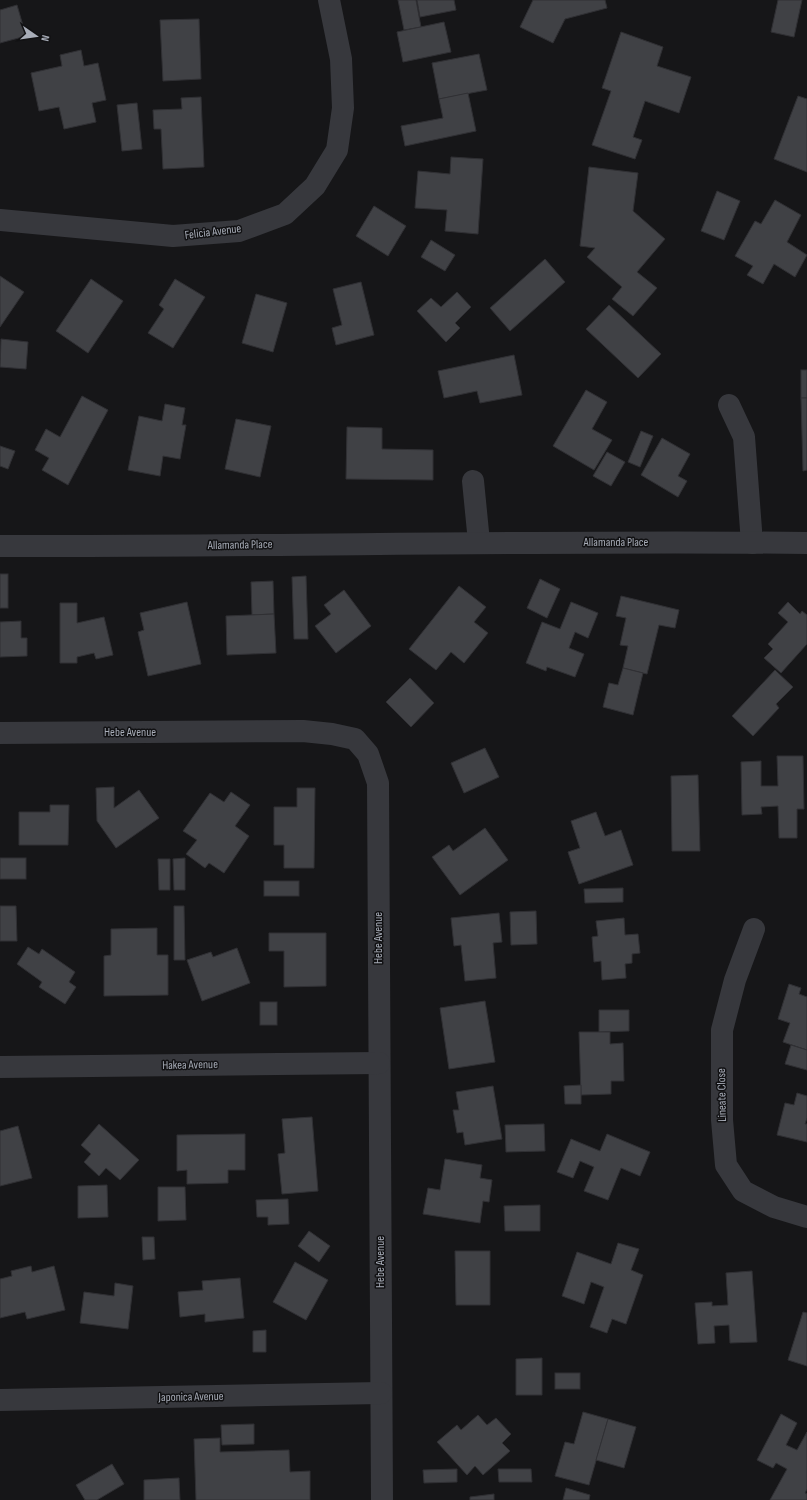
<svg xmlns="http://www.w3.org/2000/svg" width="807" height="1500" font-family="'Sofia Sans Condensed',sans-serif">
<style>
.building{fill:#404145;stroke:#303034}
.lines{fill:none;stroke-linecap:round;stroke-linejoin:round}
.minor{stroke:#37383d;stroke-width:22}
.labels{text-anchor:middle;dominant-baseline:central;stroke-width:3;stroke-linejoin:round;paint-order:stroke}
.street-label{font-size:12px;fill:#a8adb8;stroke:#111113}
</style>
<rect width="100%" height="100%" fill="#161618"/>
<g class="building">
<polygon points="398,0 416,0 421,27 404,30"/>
<polygon points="417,0 454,0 456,10 420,17"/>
<polygon points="533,0 605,0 607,8 565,19 553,43 520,27"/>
<polygon points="778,0 802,0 794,37 771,32"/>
<polygon points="17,5 26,36 0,43 0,10"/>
<polygon points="199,19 201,79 163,81 160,20"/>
<polygon points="444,22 451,52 403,62 397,32"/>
<polygon points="621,32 663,47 657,66 691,77 679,113 645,101 633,137 642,140 635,159 592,145 611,91 602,88"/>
<polygon points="81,50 84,66 98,63 106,100 92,103 96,122 64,129 59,107 39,111 31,73 62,66 60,55"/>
<polygon points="479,54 487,90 439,99 432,63"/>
<polygon points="468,93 476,131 405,146 401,126 443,118 439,99"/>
<polygon points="798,96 807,99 807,172 774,159"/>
<polygon points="201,97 204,167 163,169 161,129 154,129 153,110 182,109 181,98"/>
<polygon points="137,103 142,149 122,151 117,105"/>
<polygon points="451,157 483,159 478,234 445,231 447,210 415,208 418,171 450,174"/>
<polygon points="589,167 638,173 633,211 665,239 637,272 657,288 633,316 612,299 622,287 587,257 595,248 580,246"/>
<polygon points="717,191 740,201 724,240 701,231"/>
<polygon points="775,200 801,215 787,242 807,255 795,277 774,264 763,284 747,275 753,266 735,256 755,221 761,224"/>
<polygon points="374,206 406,226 388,256 356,236"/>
<polygon points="431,240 455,255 445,271 421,257"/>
<polygon points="545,259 565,282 510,331 490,308"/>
<polygon points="0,276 24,292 0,327"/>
<polygon points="91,279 123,301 88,353 56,331"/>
<polygon points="175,279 205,297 173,348 148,333 164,309 159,305"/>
<polygon points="361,282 374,335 336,345 332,328 342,325 333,289"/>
<polygon points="457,292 471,307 455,323 460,328 446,342 417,311 431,298 441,307"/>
<polygon points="256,294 287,303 273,352 242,343"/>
<polygon points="609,305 661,354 638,378 586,329"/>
<polygon points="1,339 28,342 26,369 0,367"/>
<polygon points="514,355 522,395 480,403 477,391 444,398 438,371"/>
<rect x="801" y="370" width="6" height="28"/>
<polygon points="586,390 607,402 592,429 612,440 594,470 553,446"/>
<polygon points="82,396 108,410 68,485 42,470 49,458 35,450 46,429 60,437"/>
<polygon points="801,398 807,398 807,470 803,471"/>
<polygon points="165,404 185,408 182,425 186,425 180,459 163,456 160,476 128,470 139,416 162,421"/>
<polygon points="236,419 271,426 260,477 225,469"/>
<polygon points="347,427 382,428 382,449 433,450 433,480 346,479"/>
<polygon points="641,431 653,436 640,467 628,462"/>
<polygon points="662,438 690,454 678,476 687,481 678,497 641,475"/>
<polygon points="0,446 15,451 8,469 0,466"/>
<polygon points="607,452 625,462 611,486 593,476"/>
<rect x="0" y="574" width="8" height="34"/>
<polygon points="306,576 308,639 294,639 292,577"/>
<polygon points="540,579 560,589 547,618 527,608"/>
<polygon points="273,581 274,614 252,615 251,582"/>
<polygon points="459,586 486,607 474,622 488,633 464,663 451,652 436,670 409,649"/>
<polygon points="344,590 371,626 336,653 315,626 331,614 324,605"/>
<polygon points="621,596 679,610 675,628 659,625 647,674 623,668 628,646 620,645 626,618 616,616"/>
<polygon points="187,602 201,664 148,676 138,632 144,630 140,613"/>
<polygon points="571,602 598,613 588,638 575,632 569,648 584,654 575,677 547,667 546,671 526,663 542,622 560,629"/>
<polygon points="788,602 800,614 802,611 807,615 807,644 781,673 764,658 773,649 768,644 788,622 778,613"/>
<polygon points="60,603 77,603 77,623 104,617 113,655 96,659 94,653 77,657 77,663 60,663"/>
<polygon points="274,614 276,653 227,655 226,616"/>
<polygon points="21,621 21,638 27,638 27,656 0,657 0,622"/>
<polygon points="623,668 643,673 633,715 603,707 609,683 618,685"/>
<polygon points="775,670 793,687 776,704 779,708 753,736 732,716"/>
<polygon points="410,678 434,703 411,727 386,702"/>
<polygon points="485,748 499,777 464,793 451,763"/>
<polygon points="777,756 803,756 804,809 797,809 797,838 779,838 778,806 761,807 762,814 742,815 741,762 761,761 761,786 778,786"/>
<polygon points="698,775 700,851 672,851 671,776"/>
<polygon points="114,787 114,808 139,790 159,818 116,848 97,821 96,788"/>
<polygon points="297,788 315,788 314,868 284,868 284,845 274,845 274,807 297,807"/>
<polygon points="231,792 250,805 235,826 249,836 224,873 209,863 205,868 186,854 197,840 183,831 210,793 224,802"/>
<polygon points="50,805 69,805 68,845 19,845 19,812 50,812"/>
<polygon points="596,812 605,836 621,830 633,865 579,884 568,852 580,848 571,821"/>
<polygon points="485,828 508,860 460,895 432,857 449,845 453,851"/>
<rect x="0" y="858" width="26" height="21"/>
<polygon points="185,858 185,890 174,890 173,859"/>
<polygon points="158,859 170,859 170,890 159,890"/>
<rect x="264" y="881" width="35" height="15"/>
<polygon points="623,888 623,902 585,903 584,889"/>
<polygon points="0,906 16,906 17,941 0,941"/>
<polygon points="174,906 184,906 185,960 174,960"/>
<polygon points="536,911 537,944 511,945 510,912"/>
<polygon points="499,913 502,942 493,943 496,978 465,981 461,945 454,946 451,918"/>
<polygon points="624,918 625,935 638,934 640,953 632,954 632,963 625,964 626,978 602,980 601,961 594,962 592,937 598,936 596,921"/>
<polygon points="157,928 157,955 168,955 168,995 104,996 104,956 111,955 111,929"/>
<polygon points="269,933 326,933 326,986 284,987 284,951 269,951"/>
<polygon points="28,947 39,954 42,949 75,972 69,982 76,987 65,1004 39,987 42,982 17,964"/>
<polygon points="237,948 250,983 202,1001 187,960 211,952 213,957"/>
<polygon points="789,984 801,988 799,994 807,997 807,1050 783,1042 790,1023 778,1019"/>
<polygon points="485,1001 495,1062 449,1069 440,1008"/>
<rect x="260" y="1002" width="17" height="23"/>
<polygon points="599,1010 629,1010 629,1031 599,1032"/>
<polygon points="579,1032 610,1032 610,1044 623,1043 624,1081 611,1081 611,1094 581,1095"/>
<polygon points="791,1045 807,1050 807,1070 785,1064"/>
<polygon points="581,1085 581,1104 565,1104 564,1086"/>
<polygon points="493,1086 502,1139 465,1145 463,1132 457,1133 453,1110 459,1110 456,1092"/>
<polygon points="797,1093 807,1096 807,1118 805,1124 807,1124 807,1142 777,1135 785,1103 794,1105"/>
<polygon points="312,1117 318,1191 282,1194 278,1154 285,1153 282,1119"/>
<polygon points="99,1124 139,1160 120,1180 106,1168 99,1176 84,1162 91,1154 81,1145"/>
<polygon points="544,1124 545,1151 506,1152 505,1125"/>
<polygon points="18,1126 32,1178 0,1186 0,1131"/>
<polygon points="245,1134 245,1170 228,1170 228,1183 187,1184 187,1170 177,1171 177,1135"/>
<polygon points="607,1134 650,1152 640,1176 621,1168 608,1200 584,1191 594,1167 580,1161 573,1178 557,1172 571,1139 600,1151"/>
<polygon points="445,1159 482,1165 480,1178 492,1180 489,1202 483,1201 480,1223 423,1214 428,1188 440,1190"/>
<polygon points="107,1185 108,1217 78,1218 78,1186"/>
<polygon points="158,1187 185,1187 186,1220 158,1221"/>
<polygon points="288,1199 289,1224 268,1225 268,1217 257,1217 256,1200"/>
<polygon points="540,1205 540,1231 505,1231 504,1206"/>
<polygon points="309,1231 330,1246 319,1262 298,1246"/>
<polygon points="142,1237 154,1237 155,1259 143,1260"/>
<polygon points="618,1243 639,1249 631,1270 643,1275 626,1324 612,1319 607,1333 590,1327 604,1287 591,1282 584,1304 562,1296 577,1252 611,1264"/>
<polygon points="455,1251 490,1251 490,1305 456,1305"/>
<polygon points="295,1262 328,1280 306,1320 273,1302"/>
<polygon points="31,1266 32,1272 54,1266 65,1310 27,1319 25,1312 0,1318 0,1279 12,1276 11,1271"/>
<polygon points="752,1271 757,1342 730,1343 729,1325 714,1326 715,1343 698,1344 695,1303 712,1302 712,1306 728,1305 726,1273"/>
<polygon points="240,1278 244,1318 205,1322 205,1314 180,1317 178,1292 203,1290 202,1281"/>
<polygon points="115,1283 133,1286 128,1329 80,1323 84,1292 114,1296"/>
<polygon points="803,1312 807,1313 807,1366 788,1360"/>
<polygon points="266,1330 266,1352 253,1352 253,1331"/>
<polygon points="542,1358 542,1395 516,1395 516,1359"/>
<rect x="555" y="1373" width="25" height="16"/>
<polygon points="583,1412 608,1419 589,1485 555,1476 565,1442 574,1444"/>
<polygon points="781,1414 797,1423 786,1445 797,1450 807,1432 807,1489 805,1493 807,1494 807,1500 770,1500 787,1469 776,1463 773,1468 757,1460"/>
<polygon points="478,1415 487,1425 496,1418 511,1434 502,1443 510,1451 483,1475 475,1466 467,1475 437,1442 457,1425 461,1430"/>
<polygon points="608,1419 636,1427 624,1468 596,1460"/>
<polygon points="254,1424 254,1444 222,1445 221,1425"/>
<polygon points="220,1438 220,1452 289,1450 290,1472 310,1471 310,1500 196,1500 194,1439"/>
<polygon points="112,1464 124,1484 97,1500 85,1500 76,1485"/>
<polygon points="457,1469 457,1482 424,1483 423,1470"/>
<polygon points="498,1469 531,1469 532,1482 499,1482"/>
<polygon points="179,1478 180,1500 144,1500 144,1480"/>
<polygon points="566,1488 590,1495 589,1500 563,1500"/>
<polygon points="494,1494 494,1500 470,1500 470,1497"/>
</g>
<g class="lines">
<g class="minor">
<polyline points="0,220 173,236 239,231 285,214 315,186 337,150 343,108 341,59 329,0"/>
<polyline points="729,405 744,437 752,543"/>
<polyline points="473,481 479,542"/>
<path d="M0 546C269 547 538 540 807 543"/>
<polyline points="0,733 303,731 332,734 355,739 368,754 378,783 382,1500"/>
<polyline points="754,929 735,980 722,1030 722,1120 726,1165 743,1191 774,1207 807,1217"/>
<polyline points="0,1067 379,1063"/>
<polyline points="0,1400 381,1393"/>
</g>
</g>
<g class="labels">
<g class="street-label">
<text transform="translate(213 232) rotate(-7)">Felicia Avenue</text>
<text x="616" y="542">Allamanda Place</text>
<text transform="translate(240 545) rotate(-1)">Allamanda Place</text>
<text x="130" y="732">Hebe Avenue</text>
<text transform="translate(378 938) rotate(-90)">Hebe Avenue</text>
<text transform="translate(190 1065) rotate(-1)">Hakea Avenue</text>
<text transform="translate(722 1095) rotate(-91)">Lineate Close</text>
<text transform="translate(380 1262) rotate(-90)">Hebe Avenue</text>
<text transform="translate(191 1397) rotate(-1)">Japonica Avenue</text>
</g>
</g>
<g transform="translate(36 36) rotate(103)" stroke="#111113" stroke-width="3" paint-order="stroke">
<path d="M0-3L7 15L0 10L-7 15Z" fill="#a8adb8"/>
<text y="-6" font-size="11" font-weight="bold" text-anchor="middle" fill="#a8adb8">N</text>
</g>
</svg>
